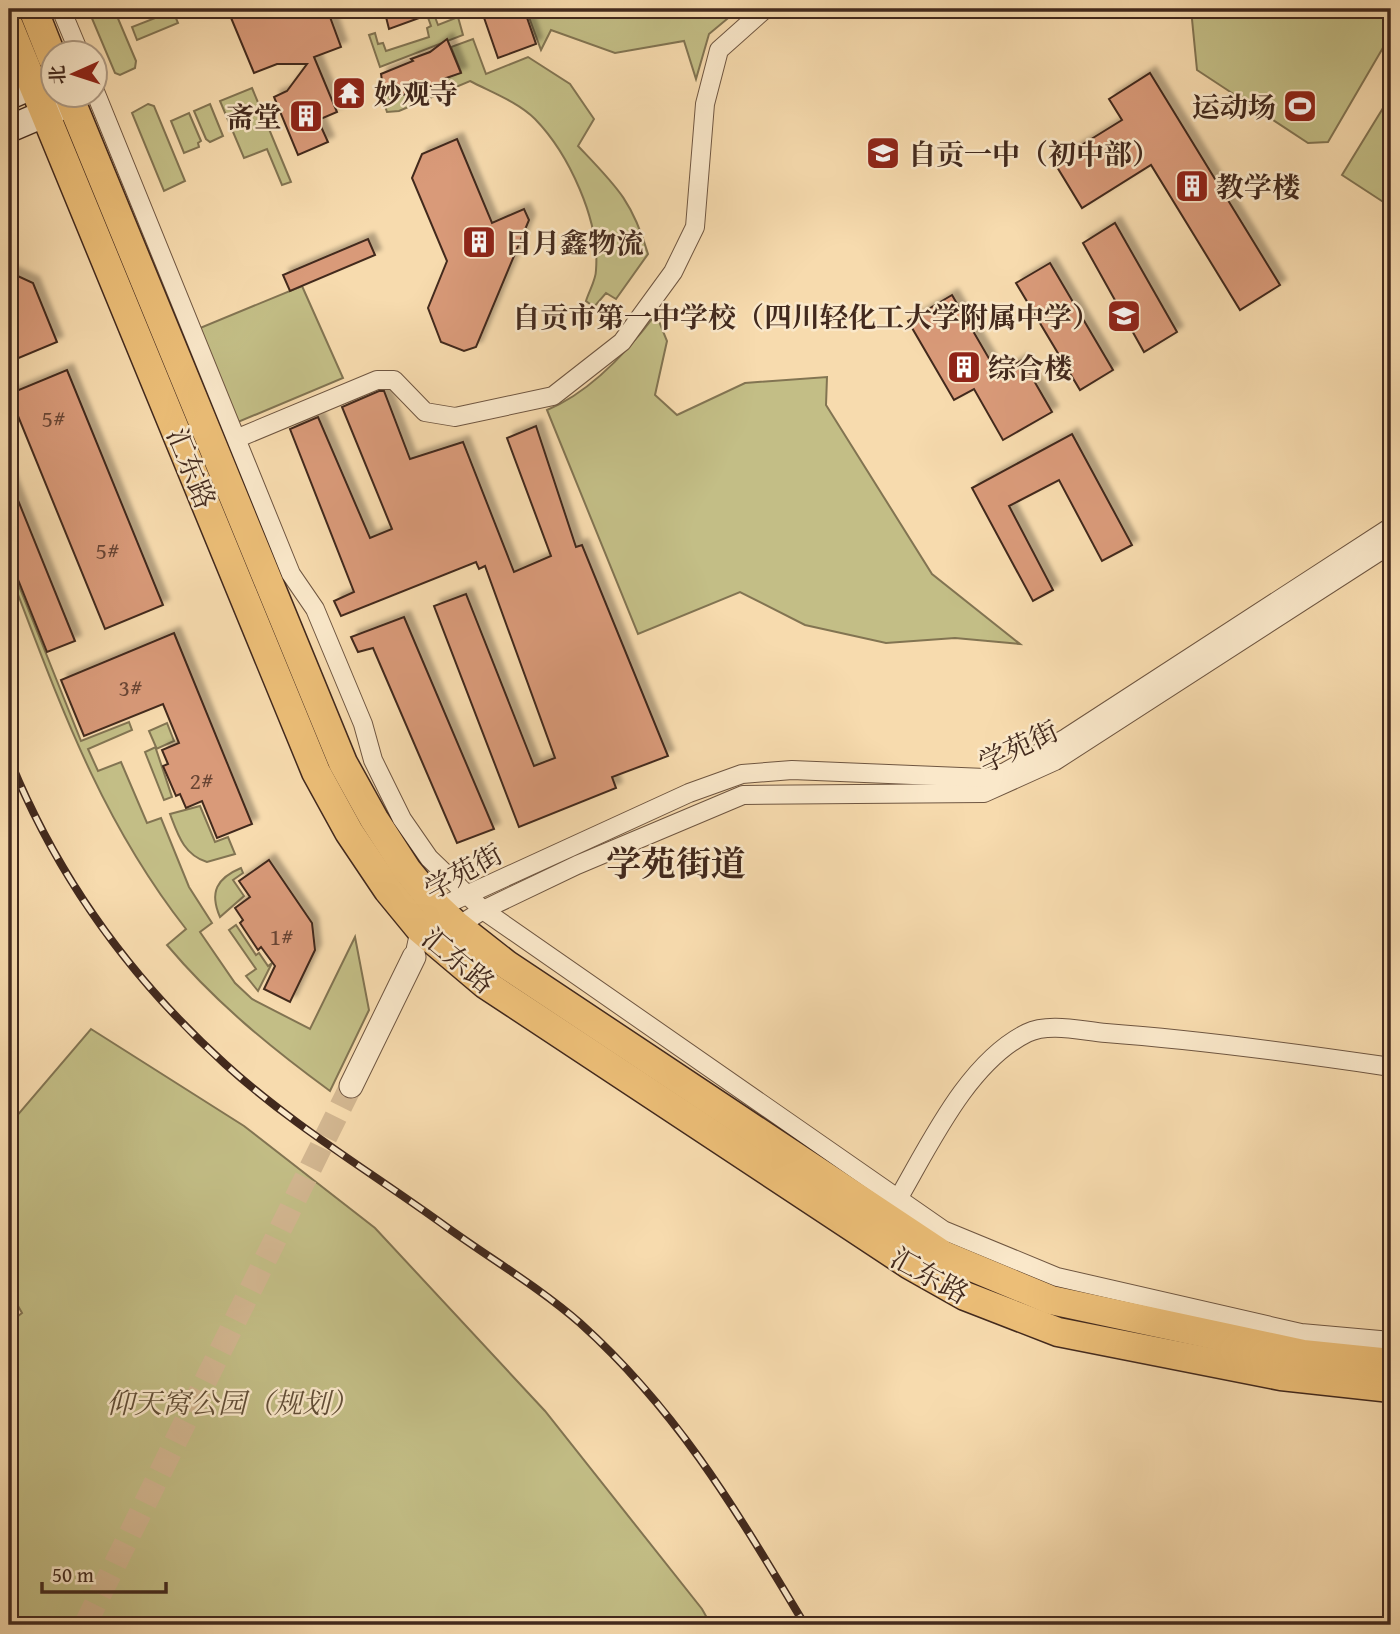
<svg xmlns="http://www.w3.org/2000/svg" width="1400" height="1634" font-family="'Gentium Book Plus','Noto Serif SC',serif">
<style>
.green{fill:#c3be86;stroke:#827452;stroke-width:2}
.building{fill:#d99a79;stroke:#42291d;stroke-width:2;filter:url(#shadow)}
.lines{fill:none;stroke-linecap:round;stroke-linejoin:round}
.tertiary-tunnel{stroke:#d3b791;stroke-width:23;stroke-dasharray:23 11;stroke-linecap:butt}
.minor-casing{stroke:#6f5641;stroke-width:20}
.tertiary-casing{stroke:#6f5641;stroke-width:25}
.secondary-casing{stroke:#42291d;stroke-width:29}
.primary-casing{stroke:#42291d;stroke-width:31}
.minor{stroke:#fae8ca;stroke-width:18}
.tertiary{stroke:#fae8ca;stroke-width:23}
.secondary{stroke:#fae8ca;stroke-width:26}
.primary{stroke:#ecbe77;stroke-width:28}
.rail-casing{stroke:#42291d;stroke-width:8}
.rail{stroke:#fae8ca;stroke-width:5;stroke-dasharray:16;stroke-linecap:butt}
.labels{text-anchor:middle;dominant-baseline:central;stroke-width:5;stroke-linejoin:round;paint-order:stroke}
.number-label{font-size:24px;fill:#684534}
.poi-label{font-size:28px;font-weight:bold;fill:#42291d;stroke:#fae8ca;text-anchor:start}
.street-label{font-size:28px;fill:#42291d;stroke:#fae8ca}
.park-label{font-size:28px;font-style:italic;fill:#624e37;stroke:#fae8ca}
.district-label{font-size:35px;font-weight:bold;fill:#42291d;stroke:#fae8ca}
</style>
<defs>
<filter id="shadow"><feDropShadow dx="6" dy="-6" stdDeviation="2" flood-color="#0004"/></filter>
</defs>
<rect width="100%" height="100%" fill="#f7dbae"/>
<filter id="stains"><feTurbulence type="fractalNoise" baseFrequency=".00286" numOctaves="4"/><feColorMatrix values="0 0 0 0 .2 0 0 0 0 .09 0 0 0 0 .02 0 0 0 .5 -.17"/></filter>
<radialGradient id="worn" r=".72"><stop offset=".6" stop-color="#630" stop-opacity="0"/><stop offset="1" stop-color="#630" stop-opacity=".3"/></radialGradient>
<g class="green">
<polygon points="88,9 114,9 136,61 135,68 120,75 115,73"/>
<polygon points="425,9 432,9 438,25 458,17 463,35 380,67 369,35 375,33 378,44 383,43 386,51 429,37 427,28 431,26"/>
<polygon points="526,9 739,9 709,34 696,79 684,41 615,53 551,30 541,50"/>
<polygon points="1191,9 1391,9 1391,34 1328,142 1308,143 1197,70"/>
<polygon points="173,11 178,23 137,40 132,27"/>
<path d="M473 39 486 74 528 57 570 84 594 119 578 146C616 186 632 200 648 254L616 299 606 293 594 307 586 301C589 291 596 280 596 270 600 221 569 154 535 119 518 102 491 92 470 81L399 111 387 112 381 94 388 92 390 98 422 87 423 92 449 83 446 78 461 72 451 47Z"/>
<polygon points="252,88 291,182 282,185 267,149 244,158 220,101"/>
<polygon points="1391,95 1391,207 1342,175"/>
<polygon points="148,104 154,106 185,181 164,191 132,113"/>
<polygon points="210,104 223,136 210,142 206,139 194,111"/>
<polygon points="189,113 201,141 198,143 199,147 184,153 171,121"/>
<polygon points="302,286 343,378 238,422 200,328"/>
<path d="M656 314 667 341 655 395 677 415 745 383 827 377 826 405 932 574 1020 644 955 638 886 643 805 625 740 592 638 634 547 410C591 392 628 351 656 314Z"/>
<path d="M9 561 81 741 129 722 132 730 88 749 98 771 121 762 147 823 161 818 189 887 212 923 200 932 235 983 252 999 310 1029 355 937 369 1010 330 1091C270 1047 215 1002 167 945L186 929C99 818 59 701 9 571Z"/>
<polygon points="167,723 174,741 156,749 172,797 164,800 145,752 156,747 149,731"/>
<path d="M200 806 215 842 228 837 235 854 207 862C184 855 178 835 170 814Z"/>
<path d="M241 868 243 873 233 880 244 896 220 917C209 892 217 878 241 868Z"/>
<polygon points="236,925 256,955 259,953 268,966 272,963 258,991 246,976 256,969 229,930"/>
<polygon points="91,1029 244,1126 375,1228 545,1411 702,1609 711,1625 9,1625 9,1323 22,1313 9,1290 9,1125"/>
</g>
<g class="building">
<polygon points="240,9 327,9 341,47 314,57 337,112 318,120 328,142 298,155 274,97 287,91 307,64 277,64 254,73 229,13"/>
<polygon points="384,9 441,9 441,10 389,29"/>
<polygon points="481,9 524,9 536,44 498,58"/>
<polygon points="447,39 461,73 446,78 448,81 390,99 388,92 384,94 381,74 413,61 411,59 430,52"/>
<polygon points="1150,73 1280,285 1240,310 1151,165 1082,208 1054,162 1122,120 1109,99"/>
<polygon points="457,139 492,223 524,209 529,220 476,347 464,351 441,342 428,308 447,261 412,178 422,154"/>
<polygon points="1115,223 1177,332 1144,352 1083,243"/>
<polygon points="368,239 375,255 290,291 283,275"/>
<polygon points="1050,263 1113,370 1080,390 1016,283"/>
<polygon points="9,272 33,283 57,342 9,362"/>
<polygon points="952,295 998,374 1022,360 1052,412 1003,440 974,389 954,400 908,321"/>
<polygon points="67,370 163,605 105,629 9,394"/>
<polygon points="379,391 384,391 410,459 463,442 514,572 551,556 507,438 536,426 576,547 582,545 668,756 612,777 616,788 519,827 434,606 466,594 534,766 555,758 485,566 479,569 476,562 341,616 334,601 354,592 290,429 318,417 370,538 392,529 342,407"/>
<polygon points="1072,434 1132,545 1102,561 1059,480 1009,506 1053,590 1033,601 972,488"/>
<polygon points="9,478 75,641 47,652 9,557"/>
<polygon points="404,617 494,829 457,843 373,648 358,652 351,637"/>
<polygon points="174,633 252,824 217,838 202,801 186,808 180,794 176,796 163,766 168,764 162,750 179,743 163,704 84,736 61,680"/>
<polygon points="269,860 312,923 315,950 290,1002 264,989 275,966 261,947 258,950 240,923 243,920 235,908 250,897 239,881"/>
</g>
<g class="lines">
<polyline class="tertiary-tunnel" points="85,1625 351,1086"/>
<g class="minor-casing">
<g id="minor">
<polyline points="61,9 79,52"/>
<polyline points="94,89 291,574 315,609 363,724 373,760 402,819 429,858 483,910 943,1230 1057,1277 1301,1333 1391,1341"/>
<polyline points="238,438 377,380 394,380 425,412 455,417 553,396 622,342 673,272 695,227 705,104 719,50 765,9"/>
<polyline points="450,931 483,910 577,865 743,795 984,793 1055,761 1391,544"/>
<polyline points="414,957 420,929 438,908 689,793 742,774 792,770 985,778 1005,772 1066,738 1391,527"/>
<path d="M898 1199C930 1144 968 1062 1027 1033 1049 1022 1082 1031 1106 1033 1201 1040 1296 1053 1391 1067"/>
</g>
</g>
<g class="tertiary-casing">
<polyline id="tertiary" points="351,1086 414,957"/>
</g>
<g class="secondary-casing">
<g id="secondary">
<polyline points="9,96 52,77"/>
<polyline points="9,129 65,105"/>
</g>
</g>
<g class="primary-casing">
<g id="primary">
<polyline points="33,9 52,57"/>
<polyline points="9,26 316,772 349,832 388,890 420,929 485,984 910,1265 965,1296 1058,1332 1281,1376 1391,1388"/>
<polyline points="68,94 343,763 374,819 407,870 438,908 456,925 507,965 943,1255 1051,1300 1303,1354 1391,1363"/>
</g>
</g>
<use href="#minor" class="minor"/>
<use href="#tertiary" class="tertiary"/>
<use href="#secondary" class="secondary"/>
<use href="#primary" class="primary"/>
<g class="rail-casing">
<path id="rail" d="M9 758C57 877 130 978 225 1064 293 1126 374 1174 448 1228 491 1259 540 1288 580 1323 679 1412 737 1512 805 1625"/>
</g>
<use href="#rail" class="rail"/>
</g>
<defs>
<g id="temple-square" transform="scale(1.75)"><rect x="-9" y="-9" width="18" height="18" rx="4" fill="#8f2418" stroke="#fae8ca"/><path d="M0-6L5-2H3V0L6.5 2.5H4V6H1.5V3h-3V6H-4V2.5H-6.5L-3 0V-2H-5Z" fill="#fff"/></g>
<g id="stadium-square" transform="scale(1.75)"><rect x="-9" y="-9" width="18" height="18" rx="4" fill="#8f2418" stroke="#fae8ca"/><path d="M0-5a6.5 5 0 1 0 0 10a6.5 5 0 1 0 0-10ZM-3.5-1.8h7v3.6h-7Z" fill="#fff"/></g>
<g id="building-square" transform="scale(1.75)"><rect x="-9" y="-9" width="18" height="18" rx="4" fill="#8f2418" stroke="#fae8ca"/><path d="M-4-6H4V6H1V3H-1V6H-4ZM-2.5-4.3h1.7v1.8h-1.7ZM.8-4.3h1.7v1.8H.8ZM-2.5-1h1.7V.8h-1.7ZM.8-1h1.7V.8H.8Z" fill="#fff"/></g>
<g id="school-square" transform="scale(1.75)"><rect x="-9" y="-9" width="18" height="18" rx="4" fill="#8f2418" stroke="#fae8ca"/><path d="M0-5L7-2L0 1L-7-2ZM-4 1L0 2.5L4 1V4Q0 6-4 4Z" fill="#fff"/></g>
</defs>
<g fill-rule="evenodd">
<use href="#temple-square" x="349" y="93"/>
<use href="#stadium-square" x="1300" y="106"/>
<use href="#building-square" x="306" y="116"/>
<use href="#school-square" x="883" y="153"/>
<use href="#building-square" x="1192" y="186"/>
<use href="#building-square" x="479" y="242"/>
<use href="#school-square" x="1124" y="316"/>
<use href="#building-square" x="964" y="367"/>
</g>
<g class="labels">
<g class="number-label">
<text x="53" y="418">5#</text>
<text x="107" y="550">5#</text>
<text x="130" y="687">3#</text>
<text x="201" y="780">2#</text>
<text x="281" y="936">1#</text>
</g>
<g class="poi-label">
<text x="374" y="93">妙观寺</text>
<text x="1276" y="106" text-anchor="end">运动场</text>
<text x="282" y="116" text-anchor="end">斋堂</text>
<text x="908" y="153">自贡一中（初中部）</text>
<text x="1216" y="186">教学楼</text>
<text x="504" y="242">日月鑫物流</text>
<text x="1100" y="316" text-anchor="end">自贡市第一中学校（四川轻化工大学附属中学）</text>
<text x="988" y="367">综合楼</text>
</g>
<g class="street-label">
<text transform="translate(192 468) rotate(68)">汇东路</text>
<text transform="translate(1018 746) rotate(-25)">学苑街</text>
<text transform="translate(463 871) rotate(-29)">学苑街</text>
<text transform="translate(459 960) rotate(40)">汇东路</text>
<text transform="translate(930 1275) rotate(29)">汇东路</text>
</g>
<g class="park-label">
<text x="232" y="1402">仰天窝公园（规划）</text>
</g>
<g class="district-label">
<text x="676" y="863">学苑街道</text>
</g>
</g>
<rect width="1400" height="1634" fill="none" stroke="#f7dbae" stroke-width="35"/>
<rect x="10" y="10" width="1379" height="1613" fill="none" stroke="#42291d" stroke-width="3.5"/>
<rect x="18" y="18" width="1365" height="1599" fill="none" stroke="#42291d" stroke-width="2"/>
<g transform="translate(74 74) rotate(267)"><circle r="33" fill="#fae8ca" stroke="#b09c85" stroke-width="2"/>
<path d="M0-5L12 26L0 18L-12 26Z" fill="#8f2418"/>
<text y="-10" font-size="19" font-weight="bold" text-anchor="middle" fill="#42291d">北</text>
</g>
<path d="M42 1582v10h124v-10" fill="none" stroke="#42291d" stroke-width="3.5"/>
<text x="52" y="1582" font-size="21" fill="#42291d" stroke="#fae8ca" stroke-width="5" paint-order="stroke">50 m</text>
<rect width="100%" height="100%" filter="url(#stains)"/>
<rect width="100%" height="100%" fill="url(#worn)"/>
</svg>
